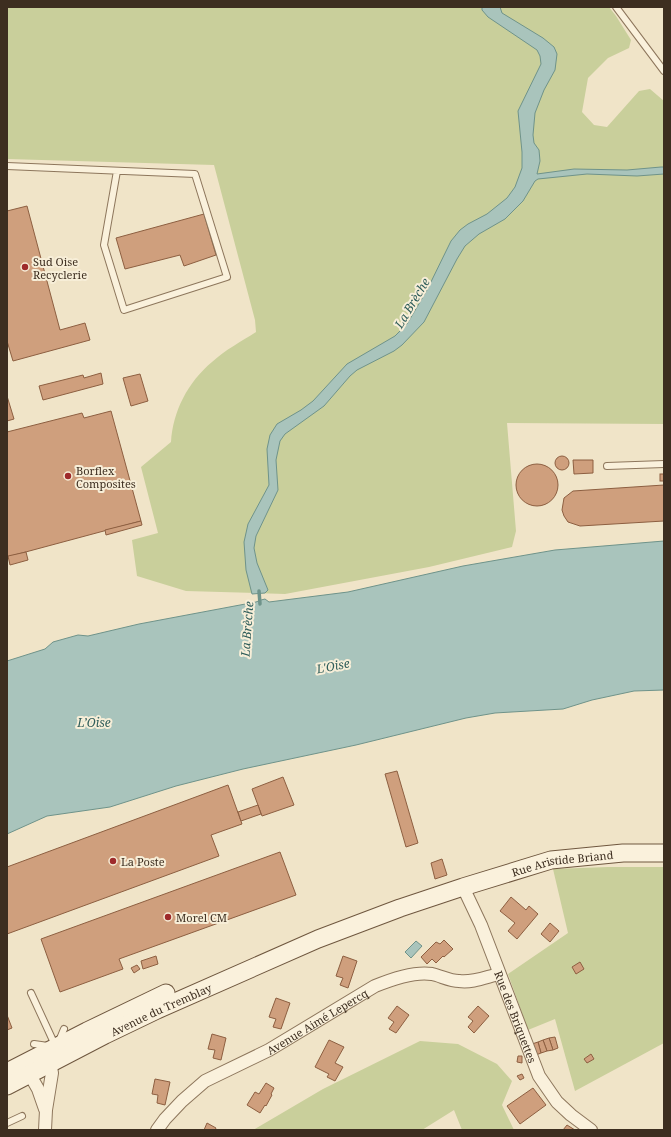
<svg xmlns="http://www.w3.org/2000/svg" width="671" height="1137" font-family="'Noto Serif',serif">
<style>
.green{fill:#c9cf9b}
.water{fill:#a9c4bc;stroke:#6f938a}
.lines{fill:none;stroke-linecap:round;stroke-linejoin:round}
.stream{stroke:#6f938a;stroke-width:3.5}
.building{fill:#cf9f7d;stroke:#8d5f41}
.lane-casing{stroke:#8d765c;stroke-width:8}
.street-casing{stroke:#8d765c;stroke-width:14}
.secondary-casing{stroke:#6f573f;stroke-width:19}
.lane{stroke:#faf1dc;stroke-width:6}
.street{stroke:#faf1dc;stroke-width:12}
.secondary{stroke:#faf1dc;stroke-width:17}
.poi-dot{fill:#9e2a2b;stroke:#f7eed8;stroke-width:1.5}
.labels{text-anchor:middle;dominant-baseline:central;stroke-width:4;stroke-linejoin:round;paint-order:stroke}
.poi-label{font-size:11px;fill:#3d2e20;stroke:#f7eed8;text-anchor:start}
.street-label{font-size:11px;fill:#3d2e20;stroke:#f7eed8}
.water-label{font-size:12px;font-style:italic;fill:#2f5d5a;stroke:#f7eed8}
</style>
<rect width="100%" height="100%" fill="#f0e4c8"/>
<g class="green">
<path d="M7 7H609L616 16 631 40 629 48 608 58 588 78 582 112 594 125 607 127 639 91 650 89 664 101V424L507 423 516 531 512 547 429 567 285 594 186 591 137 576 132 540 158 533 141 467 171 442C173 411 188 382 212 362 225 350 242 341 256 332L255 320 214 165 7 159Z"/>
<polygon points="608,867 664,867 664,1043 575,1091 555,1019 528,1030 508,974 568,933 553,869"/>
<polygon points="420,1041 458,1044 497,1064 512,1081 502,1105 514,1130 462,1130 454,1110 422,1130 253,1130 323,1089"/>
</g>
<g class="water">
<polygon points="482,7 500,7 502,13 543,38 554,47 557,54 555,70 544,90 535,113 533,135 534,143 539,150 540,161 537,174 574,169 627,170 661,167 664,167 664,174 637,176 587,174 538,179 535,181 523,201 505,219 479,234 465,246 457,259 424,322 402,345 394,351 357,370 350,376 324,406 285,434 280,441 276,460 278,490 256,536 254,548 257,563 268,590 265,593 252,594 246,570 244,542 248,524 269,485 267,449 270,435 277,424 301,410 313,401 347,364 395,336 407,324 427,290 451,241 460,230 468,224 487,214 507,198 515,187 522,168 522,152 518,111 541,64 540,56 537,50 488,17 482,10"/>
<polygon points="664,541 664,690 634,691 592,700 563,709 495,713 466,718 356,745 243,769 176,786 110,807 47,816 7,834 7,661 45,649 53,642 78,635 88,636 139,624 256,602 261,600 265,599 269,602 348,592 463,566 555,550"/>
<polygon points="416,941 422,946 411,958 405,952"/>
</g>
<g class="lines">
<polyline class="stream" points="259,591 260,604"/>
</g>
<g class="building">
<polygon points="27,206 60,330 85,323 90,340 13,361 7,341 7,211"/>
<polygon points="204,214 216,255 184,266 180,255 125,269 116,238"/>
<polygon points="101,373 103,384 43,400 39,386 83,375 84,378"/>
<polygon points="140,374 148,401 131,406 123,378"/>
<polygon points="7,396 14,419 7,421"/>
<polygon points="111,411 141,521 7,557 7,432 82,413 84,418"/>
<circle cx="562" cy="463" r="7"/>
<polygon points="573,460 593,460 593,473 574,474"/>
<circle cx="537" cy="485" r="21"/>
<rect x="660" y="474" width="4" height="7"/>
<polygon points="664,485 664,521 580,526 568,522 564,516 562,510 564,498 573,491"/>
<polygon points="141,521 142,525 106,535 105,530"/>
<polygon points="26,552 28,560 10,565 8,556"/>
<polygon points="397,771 418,843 406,847 385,774"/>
<polygon points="283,777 294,805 262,816 252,789"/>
<polygon points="228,785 242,824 211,835 219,856 7,934 7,867"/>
<polygon points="258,805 261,814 241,821 238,812"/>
<polygon points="280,852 296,895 119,959 123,969 60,992 41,939"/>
<polygon points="442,859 447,875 435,879 431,863"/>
<polygon points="511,897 526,910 529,906 538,914 517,939 508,931 515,923 500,911"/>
<polygon points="550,923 559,931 550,942 541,934"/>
<polygon points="444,940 453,949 444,957 443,956 436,963 432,959 427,964 421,957 436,942 440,944"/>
<polygon points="156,956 158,964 143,969 141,961"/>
<polygon points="343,956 357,961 348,988 340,985 343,978 336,976"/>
<polygon points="580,962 584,969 576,974 572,967"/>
<polygon points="137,965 140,969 134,973 131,968"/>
<polygon points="276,998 290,1003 281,1029 273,1027 276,1019 269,1017"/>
<polygon points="397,1006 409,1015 396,1033 389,1029 394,1022 388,1018"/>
<polygon points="478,1006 489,1016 474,1033 468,1027 473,1021 468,1017"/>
<polygon points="7,1015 12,1028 7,1030"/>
<polygon points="212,1034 226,1038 221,1060 213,1058 215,1050 208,1049"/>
<polygon points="555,1037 558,1048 553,1050 549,1038"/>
<polygon points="549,1038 553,1050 547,1051 543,1040"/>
<polygon points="329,1040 344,1047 335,1063 343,1067 335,1081 327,1077 329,1074 315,1067"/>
<polygon points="543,1040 547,1051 541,1053 538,1042"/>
<polygon points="538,1042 541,1053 536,1055 532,1044"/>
<polygon points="591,1054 594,1059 587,1063 584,1059"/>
<polygon points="518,1056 522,1056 522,1063 517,1062"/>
<polygon points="522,1074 524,1078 520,1080 517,1076"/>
<polygon points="155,1079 170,1082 165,1105 157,1103 158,1095 152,1094"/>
<polygon points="266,1083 274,1088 271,1094 272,1095 266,1106 265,1105 260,1113 247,1105 255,1092 259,1094"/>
<polygon points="533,1088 546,1105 520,1124 507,1106"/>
<polygon points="207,1123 216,1128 215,1130 204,1130"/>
<polygon points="567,1125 575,1130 563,1130"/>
</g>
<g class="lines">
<g class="lane-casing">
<g id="lane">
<polyline points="616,7 664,71"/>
<polyline points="7,166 195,174 227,277 124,310 104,245 117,171"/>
<polyline points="607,466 664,464"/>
<polyline points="31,993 55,1045"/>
<polyline points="59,1041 64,1029"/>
<polyline points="34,1044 48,1046"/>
<polyline points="7,1123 22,1116"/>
</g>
</g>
<g class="street-casing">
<g id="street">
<path id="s1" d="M463 887 481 925 539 1076 557 1102 571 1115 591 1130"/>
<polyline points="26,1068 38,1089 45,1109"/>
<polyline points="45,1130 46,1110 52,1073 49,1056"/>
<path id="s2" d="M157 1130 165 1119 182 1101 205 1081 269 1050 375 986C392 979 414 971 432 974 441 976 450 981 459 981 472 983 486 977 499 974"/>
</g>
</g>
<g class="secondary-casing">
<g id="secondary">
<polyline points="7,1072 87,1031 166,993"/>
<path id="s3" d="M7 1086 105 1035 157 1010 318 939 400 908 463 887 551 860 623 853H664"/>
</g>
</g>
<use href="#lane" class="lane"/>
<use href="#street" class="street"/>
<use href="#secondary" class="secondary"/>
</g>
<g class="poi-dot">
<circle cx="25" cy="267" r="4"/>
<circle cx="68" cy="476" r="4"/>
<circle cx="113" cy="861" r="4"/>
<circle cx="168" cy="917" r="4"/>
</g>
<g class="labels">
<g class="poi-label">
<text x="33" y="261">Sud Oise<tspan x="33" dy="13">Recyclerie</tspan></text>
<text x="76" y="470">Borflex<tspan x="76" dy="13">Composites</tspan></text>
<text x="121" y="861">La Poste</text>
<text x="176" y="917">Morel CM</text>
</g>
<g class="street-label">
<text stroke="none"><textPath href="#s3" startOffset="601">Rue Aristide Briand</textPath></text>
<text stroke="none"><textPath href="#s3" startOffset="172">Avenue du Tremblay</textPath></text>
<text stroke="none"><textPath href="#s1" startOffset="140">Rue des Briquettes</textPath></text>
<text stroke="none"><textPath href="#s2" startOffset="196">Avenue Aimé Lepercq</textPath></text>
</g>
<g class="water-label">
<text transform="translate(412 303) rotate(-59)">La Brèche</text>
<text transform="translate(247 629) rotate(-86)">La Brèche</text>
<text transform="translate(333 666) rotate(-11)">L'Oise</text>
<text x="94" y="722">L’Oise</text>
</g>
</g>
<rect width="671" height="1137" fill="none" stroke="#3d2e20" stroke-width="16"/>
</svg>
